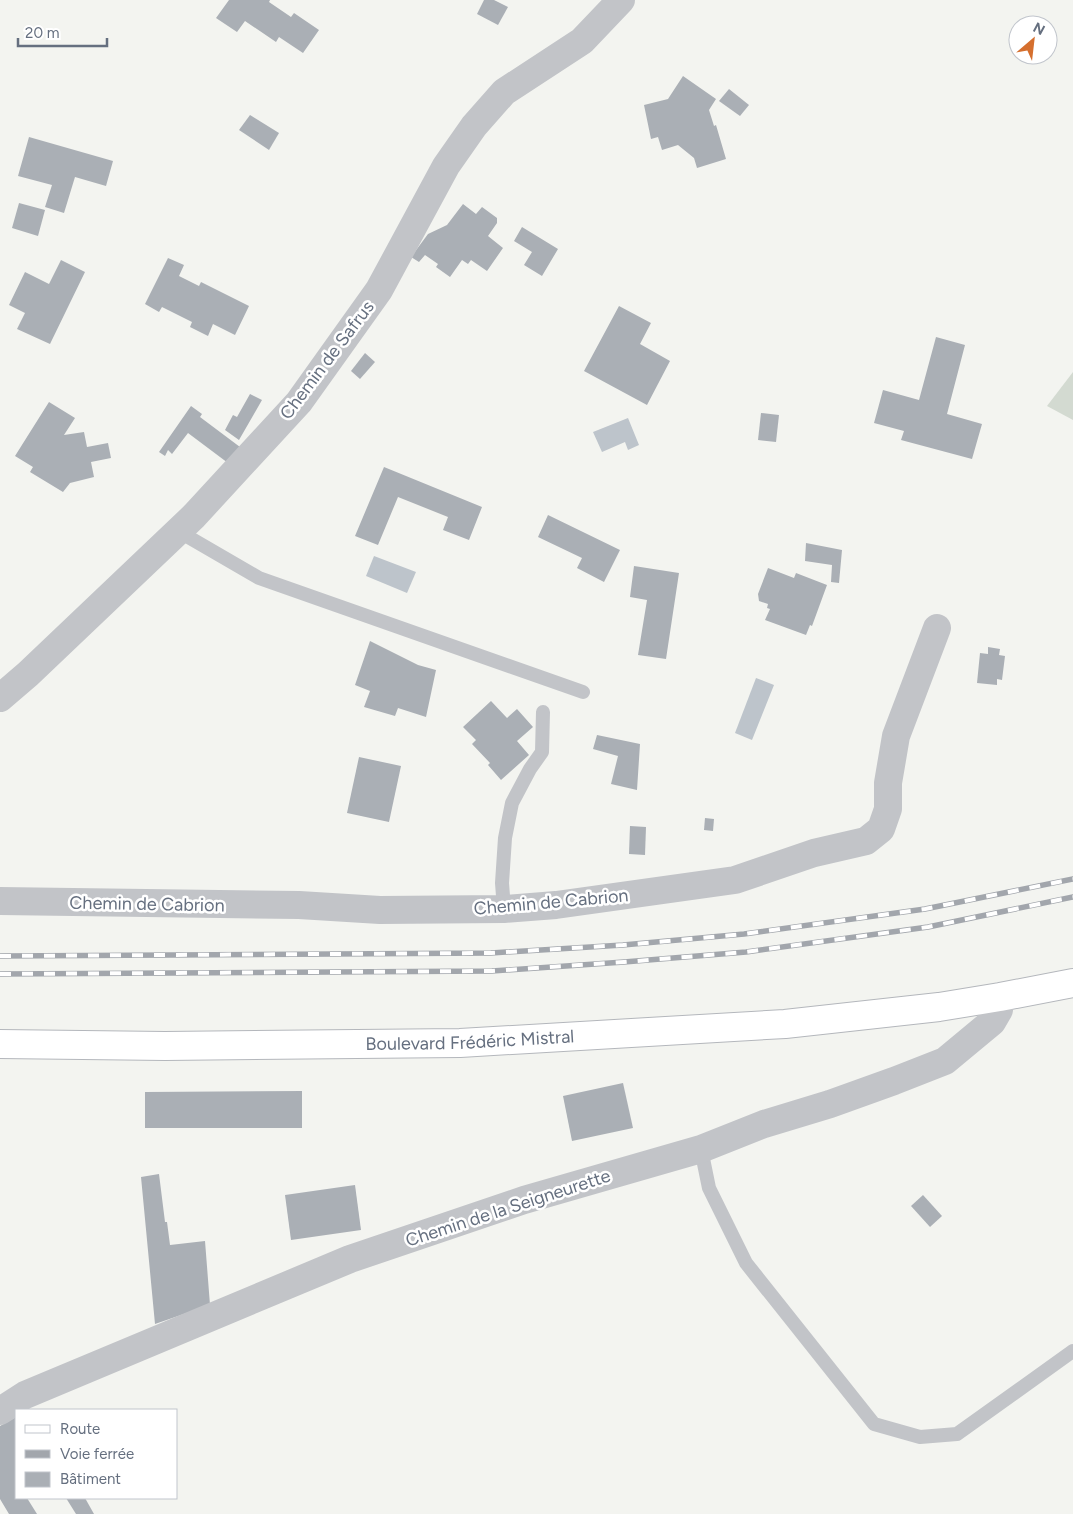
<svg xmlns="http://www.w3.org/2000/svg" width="1073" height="1514" font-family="Figtree,sans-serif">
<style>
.green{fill:#d3dad1}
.water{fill:#bdc4cb}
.building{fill:#aaafb5}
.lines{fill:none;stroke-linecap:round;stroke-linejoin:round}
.secondary-casing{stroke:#b4b7bc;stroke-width:30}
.lane{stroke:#c2c4c8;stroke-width:14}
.street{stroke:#c2c4c8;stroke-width:28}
.secondary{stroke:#fff;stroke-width:28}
.rail-casing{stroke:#a2a6ac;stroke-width:5.5}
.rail{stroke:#fff;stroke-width:4;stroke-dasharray:11;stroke-linecap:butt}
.labels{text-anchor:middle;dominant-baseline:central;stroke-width:5;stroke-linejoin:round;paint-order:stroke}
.street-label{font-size:18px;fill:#656f7f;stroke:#fff}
</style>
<rect width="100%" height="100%" fill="#f3f4f0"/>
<polygon class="green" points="1073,372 1073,420 1047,406"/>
<g class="water">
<polygon points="628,418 639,445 628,450 625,442 602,452 593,432"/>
<polygon points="374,556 416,572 407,593 366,576"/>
<polygon points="756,678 774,685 752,740 735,733"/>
</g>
<g class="building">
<polygon points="229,0 270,0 269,2 291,17 294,13 319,30 303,53 279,37 276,42 245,21 237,32 216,18"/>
<polygon points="484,0 494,0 508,7 498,25 477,14"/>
<polygon points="683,76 716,99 709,110 714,126 716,125 726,159 697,168 694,158 678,145 662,150 658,137 651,139 644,105 668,99"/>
<polygon points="729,89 749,105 740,116 719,101"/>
<polygon points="250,115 279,133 269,150 239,130"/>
<polygon points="29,137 113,161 106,186 75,177 64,213 45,207 52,185 18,176"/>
<polygon points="19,203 45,210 38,236 12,228"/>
<polygon points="463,204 476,214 482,207 497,218 497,223 488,236 503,248 487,271 471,260 468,264 462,260 450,277 436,267 438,264 425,255 419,262 411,257 428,234 447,225"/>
<polygon points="522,227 558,249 542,276 524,265 532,252 514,241"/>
<polygon points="168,258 184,265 179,276 199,286 201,282 249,306 235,335 213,324 208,336 190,327 192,322 162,307 159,312 145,304"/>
<polygon points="61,260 85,272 50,344 17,329 25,313 9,305 25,272 49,284"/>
<polygon points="619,306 651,323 640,344 670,361 647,405 584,371"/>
<polygon points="936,337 965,345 947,414 982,424 972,459 901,440 904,431 874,423 883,390 919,400"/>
<polygon points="365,353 375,362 360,379 351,371"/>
<polygon points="250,394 262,400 239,440 225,430 233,415 237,417"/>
<polygon points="49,402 75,418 64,435 84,432 87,447 108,443 111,458 91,462 94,477 70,483 63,492 30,472 33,467 15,456"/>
<polygon points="191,406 202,414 200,417 240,447 228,463 188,433 172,454 168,450 165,456 159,452"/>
<polygon points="761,413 779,415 776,442 758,440"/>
<polygon points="384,467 482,507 469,540 443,530 448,517 398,497 378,545 355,536"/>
<polygon points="548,515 620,550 604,582 577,568 582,558 538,537"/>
<polygon points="806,543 842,550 839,583 831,582 832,565 805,561"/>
<polygon points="634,566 679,573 666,659 638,655 647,600 630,597"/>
<polygon points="768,568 794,578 796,573 827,585 812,626 810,625 806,635 765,620 770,609 767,608 768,604 759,601 758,594"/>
<polygon points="370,641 418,665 436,670 426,717 398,708 395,716 364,707 370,691 355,685"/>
<polygon points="988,647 1000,649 999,655 1005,656 1002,680 997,679 997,685 977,683 980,653 988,654"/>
<polygon points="491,701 507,718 517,709 533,727 517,741 529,755 501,780 488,765 490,763 472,744 476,740 463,727"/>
<polygon points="597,735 640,744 637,790 611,784 618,756 593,749"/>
<polygon points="359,757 401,766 389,822 347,813"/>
<polygon points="705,818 714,819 713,831 704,830"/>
<polygon points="630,826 646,827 645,855 629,854"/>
<polygon points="623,1083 633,1128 572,1141 563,1096"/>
<polygon points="302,1091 302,1128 145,1128 145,1092"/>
<polygon points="159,1174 165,1222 167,1222 170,1245 205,1241 210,1305 155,1324 141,1177"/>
<polygon points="355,1185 361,1230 291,1240 285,1195"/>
<polygon points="923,1195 942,1216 930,1227 911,1206"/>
<polygon points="16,1417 16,1498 27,1498 37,1514 9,1514 0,1499 0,1426"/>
<polygon points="66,1498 85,1498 94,1514 76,1514"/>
</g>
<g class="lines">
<g class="secondary-casing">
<g id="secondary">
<path id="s1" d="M0 1044 165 1046 460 1043 785 1024 939 1007 1000 997 1073 983"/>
</g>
</g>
<g class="lane">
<polyline points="178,531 259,578 583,692"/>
<polyline points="504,909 502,883 505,838 512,803 530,769 542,752 543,712"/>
<polyline points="701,1149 709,1188 746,1263 874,1424 920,1437 957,1434 1073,1351"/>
</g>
<g class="street">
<polyline points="0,698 28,674 194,516 299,402 379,290 446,166 474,126 504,92 582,41 621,0"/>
<polyline points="0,901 299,905 380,910 504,909 556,905 735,880 814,853 866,841 881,829 888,809 888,783 896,736 937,628"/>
<polyline points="0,1411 25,1395 350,1259 524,1200 701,1149 764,1124 830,1104 894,1081 945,1061 992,1022 999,1010 1000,997"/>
</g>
<use href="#secondary" class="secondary"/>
<g class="rail-casing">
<g id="rail">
<polyline points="0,956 491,953 623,945 744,934 925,909 1073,879"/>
<polyline points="0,974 492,971 624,962 746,952 928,927 1073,897"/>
</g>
</g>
<use href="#rail" class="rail"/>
</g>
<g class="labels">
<g class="street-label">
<text transform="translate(327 360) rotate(-53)">Chemin de Safrus</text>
<text transform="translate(551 902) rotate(-5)">Chemin de Cabrion</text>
<text transform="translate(147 904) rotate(1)">Chemin de Cabrion</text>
<text stroke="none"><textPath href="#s1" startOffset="470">Boulevard Frédéric Mistral</textPath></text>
<text transform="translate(508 1208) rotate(-18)">Chemin de la Seigneurette</text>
</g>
</g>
<rect x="15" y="1409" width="162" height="90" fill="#ffffff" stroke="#c1c5cc"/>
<rect x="25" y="1425" width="25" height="8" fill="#ffffff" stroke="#c1c5cc"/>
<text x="60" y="1434" font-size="15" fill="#656f7f">Route</text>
<rect x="25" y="1450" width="25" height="8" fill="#a2a6ac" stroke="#c1c5cc"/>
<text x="60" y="1459" font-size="15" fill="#656f7f">Voie ferrée</text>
<rect x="25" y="1472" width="25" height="15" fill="#aaafb5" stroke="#c1c5cc"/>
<text x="60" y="1484" font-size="15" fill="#656f7f">Bâtiment</text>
<g transform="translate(1033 40) rotate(28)"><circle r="24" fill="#ffffff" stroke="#c1c5cc"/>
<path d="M0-4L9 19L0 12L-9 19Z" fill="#d56f2e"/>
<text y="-8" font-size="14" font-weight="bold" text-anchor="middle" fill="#656f7f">N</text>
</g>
<path d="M18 38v8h89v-8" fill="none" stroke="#656f7f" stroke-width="2.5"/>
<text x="25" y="38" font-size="15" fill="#656f7f" stroke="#ffffff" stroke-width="4" paint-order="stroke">20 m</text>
</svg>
